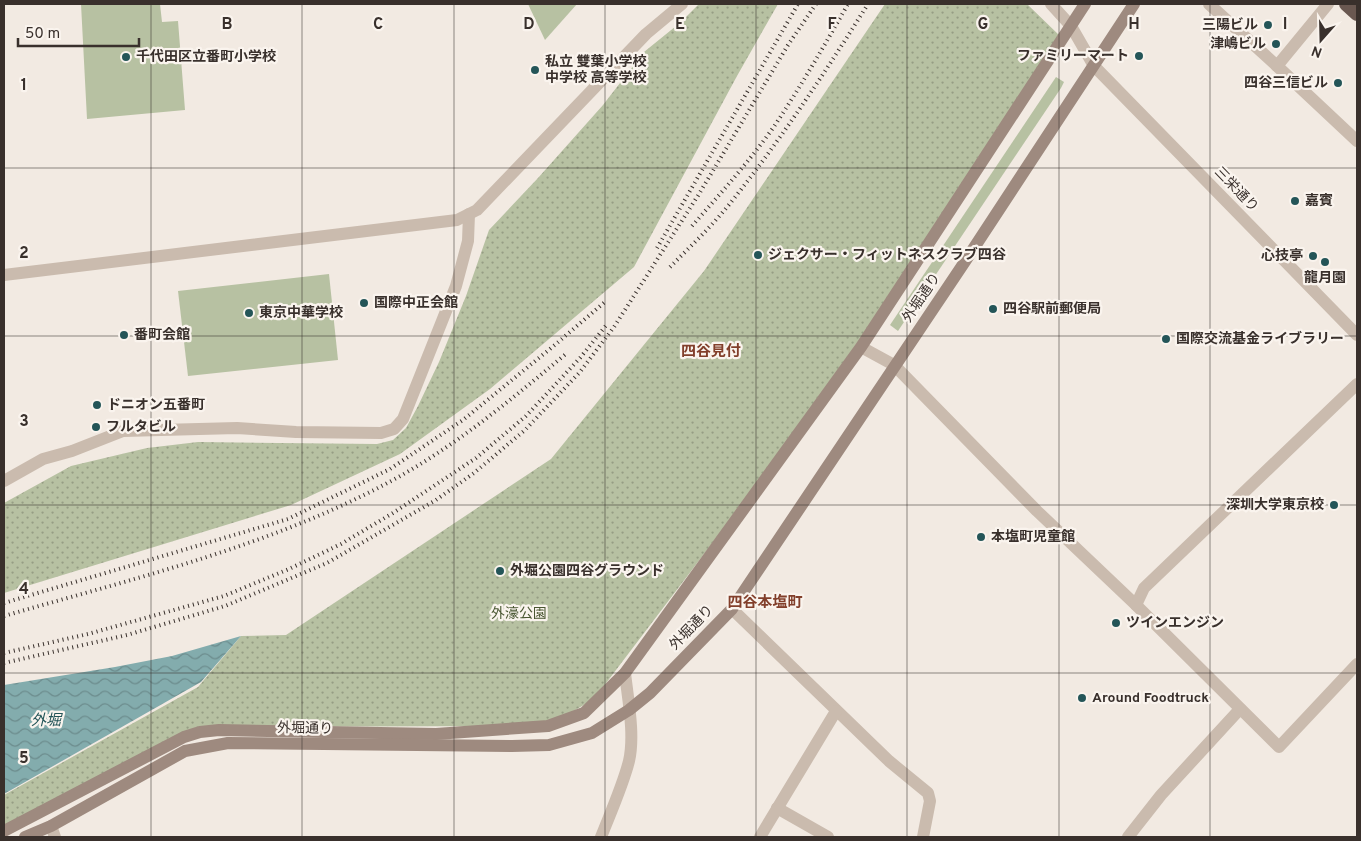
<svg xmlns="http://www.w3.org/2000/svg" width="1361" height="841" font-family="Overpass,'Noto Sans JP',sans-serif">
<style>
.grass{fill:#b7c1a2}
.park{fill:url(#park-dots)}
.water{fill:url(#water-waves)}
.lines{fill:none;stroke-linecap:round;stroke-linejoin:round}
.minor{stroke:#cabbae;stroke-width:12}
.tertiary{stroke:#cabbae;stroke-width:12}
.secondary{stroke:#9e8a7f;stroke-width:12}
.trunk{stroke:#6a5851;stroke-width:14}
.rail{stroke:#39302c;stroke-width:4;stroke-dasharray:1 4;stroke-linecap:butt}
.grid{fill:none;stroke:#39302c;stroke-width:1;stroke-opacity:0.55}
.poi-dot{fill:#245558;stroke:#faf4ee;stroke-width:2}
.labels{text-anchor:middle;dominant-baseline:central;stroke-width:4.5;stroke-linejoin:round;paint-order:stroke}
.poi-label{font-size:14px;font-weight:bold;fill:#39302c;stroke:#faf4ee;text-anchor:start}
.street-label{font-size:14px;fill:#39302c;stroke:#faf4ee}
.park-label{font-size:14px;fill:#495631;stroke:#faf4ee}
.neighbourhood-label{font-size:15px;font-weight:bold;fill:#823f2b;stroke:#faf4ee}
.water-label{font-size:15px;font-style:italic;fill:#245558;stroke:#faf4ee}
.grid-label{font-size:16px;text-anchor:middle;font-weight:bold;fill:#39302c;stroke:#faf4ee;stroke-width:4.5;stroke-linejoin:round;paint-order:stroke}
</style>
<defs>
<pattern id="park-dots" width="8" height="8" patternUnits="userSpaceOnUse" patternTransform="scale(1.25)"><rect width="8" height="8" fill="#b7c1a2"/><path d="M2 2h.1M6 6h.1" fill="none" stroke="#969d84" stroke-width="1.8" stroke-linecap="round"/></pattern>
<pattern id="water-waves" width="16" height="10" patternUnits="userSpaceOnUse" patternTransform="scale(1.25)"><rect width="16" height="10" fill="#83acad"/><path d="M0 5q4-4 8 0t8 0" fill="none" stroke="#6c8c8d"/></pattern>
</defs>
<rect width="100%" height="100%" fill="#f2eae2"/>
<g class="grass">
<polygon points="81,4 160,4 162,22 178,21 185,110 87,119"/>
<polygon points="528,4 577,4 545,40"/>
<polygon points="1056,77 1064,82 1061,88 898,331 890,325"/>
<polygon points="329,274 338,360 188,376 178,291"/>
</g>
<g class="park">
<polygon points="699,4 778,4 737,76 634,267 490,389 400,454 291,505 4,593 4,503 71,466 147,448 198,442 377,444 393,440 406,428 418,406 439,362 466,296 489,230 538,178 603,105 644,52 681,22"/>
<polygon points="885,4 1027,4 1061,37 861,347 594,699 548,726 197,727 4,826 4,795 198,687 241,636 286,635 551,459 704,271"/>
</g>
<polygon class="water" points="241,636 201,682 4,794 4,685 115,667 172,656"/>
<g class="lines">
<g class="minor">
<polyline points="1051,4 1071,26 1094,66 1357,335"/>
<polyline points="1209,4 1277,66"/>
<polyline points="1328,4 1277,66 1357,141"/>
<polyline points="861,347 894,365 1037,511 1136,605 1279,747 1357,664"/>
<polyline points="4,481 43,459 72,451 123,431 237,428 296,432 381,433 394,429 403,419 456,286 468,241 469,214"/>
<polyline points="1136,605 1144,588 1357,384"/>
<polyline points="732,609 889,761 928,793 930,801 923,837"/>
<polyline points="777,808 828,837"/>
<polyline points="51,826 55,837"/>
<polyline points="760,837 836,711"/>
<polyline points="1128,837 1161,795 1240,709"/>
</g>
<g class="tertiary">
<polyline points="4,275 457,220 477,210 646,34 682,4"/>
<path d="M601 837C610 814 623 785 629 761 635 735 628 700 625 673"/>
</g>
<g class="secondary">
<polyline points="4,831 184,737 200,732 219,730 436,734 548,726 584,713 625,673 861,347 1085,4"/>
<polyline points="25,837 51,826 185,751 228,743 512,746 549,745 592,733 629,710 650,693 732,609 966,260 1134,4"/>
</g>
<polyline class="trunk" points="1346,4 1357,14"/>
<g class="rail">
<path d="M692 226C720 194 748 163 773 128 800 88 824 46 848 4"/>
<polyline points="657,248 798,4"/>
<path d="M670 267C691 246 713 225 732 201 782 138 826 71 868 4"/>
<polyline points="4,603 288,519 390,469 463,420 556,344 606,301"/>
<path d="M4 616C139 577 279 544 402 475 463 440 513 398 567 353"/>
<polyline points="4,653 88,634 224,596 289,569 341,544 393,513 476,458 526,416 580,358 608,323"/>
<polyline points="4,663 127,635 225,606 327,563 436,500 474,473 525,430 580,372 614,327 699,194 788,45 816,4"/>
</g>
</g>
<path class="grid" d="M151 4V837M302 4V837M454 4V837M605 4V837M756 4V837M907 4V837M1059 4V837M1210 4V837M4 168H1357M4 336H1357M4 505H1357M4 673H1357"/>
<g class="poi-dot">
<circle cx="1268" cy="25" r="5"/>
<circle cx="1276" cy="44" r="5"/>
<circle cx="1139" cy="56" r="5"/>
<circle cx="126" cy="57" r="5"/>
<circle cx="535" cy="70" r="5"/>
<circle cx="1338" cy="83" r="5"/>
<circle cx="1295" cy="201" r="5"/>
<circle cx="758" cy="255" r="5"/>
<circle cx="1313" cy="256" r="5"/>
<circle cx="1325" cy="262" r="5"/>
<circle cx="364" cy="303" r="5"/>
<circle cx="993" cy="309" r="5"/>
<circle cx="249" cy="313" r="5"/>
<circle cx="124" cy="335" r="5"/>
<circle cx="1166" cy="339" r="5"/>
<circle cx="97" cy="405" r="5"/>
<circle cx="96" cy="427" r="5"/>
<circle cx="1334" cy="505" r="5"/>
<circle cx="981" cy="537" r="5"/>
<circle cx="500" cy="571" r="5"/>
<circle cx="1116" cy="623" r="5"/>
<circle cx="1082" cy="698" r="5"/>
</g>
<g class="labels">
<g class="poi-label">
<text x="1258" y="25" text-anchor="end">三陽ビル</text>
<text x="1266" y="44" text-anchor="end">津嶋ビル</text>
<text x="1129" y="56" text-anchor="end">ファミリーマート</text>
<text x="136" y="57">千代田区立番町小学校</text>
<text x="545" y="62">私立 雙葉小学校<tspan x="545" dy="16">中学校 高等学校</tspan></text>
<text x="1328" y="83" text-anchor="end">四谷三信ビル</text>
<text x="1305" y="201">嘉賓</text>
<text x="768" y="255">ジェクサー・フィットネスクラブ四谷</text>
<text x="1303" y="256" text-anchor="end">心技亭</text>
<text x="1325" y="278" text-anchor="middle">龍月園</text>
<text x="374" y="303">国際中正会館</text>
<text x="1003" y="309">四谷駅前郵便局</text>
<text x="259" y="313">東京中華学校</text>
<text x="134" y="335">番町会館</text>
<text x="1176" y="339">国際交流基金ライブラリー</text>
<text x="107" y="405">ドニオン五番町</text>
<text x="106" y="427">フルタビル</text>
<text x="1324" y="505" text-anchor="end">深圳大学東京校</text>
<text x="991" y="537">本塩町児童館</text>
<text x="510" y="571">外堀公園四谷グラウンド</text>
<text x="1126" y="623">ツインエンジン</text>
<text x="1092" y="698">Around Foodtruck</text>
</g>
<g class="street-label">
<text transform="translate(1236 190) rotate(46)">三栄通り</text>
<text transform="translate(922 298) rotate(-56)">外堀通り</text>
<text transform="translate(692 628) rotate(-46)">外堀通り</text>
<text transform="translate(305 729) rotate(1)">外堀通り</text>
</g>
<g class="park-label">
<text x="519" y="614">外濠公園</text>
</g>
<g class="neighbourhood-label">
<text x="711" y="352">四谷見付</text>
<text x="765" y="603">四谷本塩町</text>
</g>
<g class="water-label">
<text x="46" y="721">外堀</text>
</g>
</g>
<g class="grid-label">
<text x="227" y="29">B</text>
<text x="378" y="29">C</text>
<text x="529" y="29">D</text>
<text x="680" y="29">E</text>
<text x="832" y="29">F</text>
<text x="983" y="29">G</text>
<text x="1134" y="29">H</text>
<text x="1285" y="29">I</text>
<text x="24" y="90">1</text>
<text x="24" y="258">2</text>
<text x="24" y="426">3</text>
<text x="24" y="594">4</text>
<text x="24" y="763">5</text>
</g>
<rect width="1361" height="841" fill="none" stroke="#39302c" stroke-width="10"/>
<g transform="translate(1321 40) rotate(200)" stroke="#faf4ee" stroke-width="4" paint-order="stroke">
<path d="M0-4L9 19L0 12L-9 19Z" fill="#39302c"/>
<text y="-8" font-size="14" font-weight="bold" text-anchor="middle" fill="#39302c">N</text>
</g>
<path d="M18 38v8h121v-8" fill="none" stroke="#39302c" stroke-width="2.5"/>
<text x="25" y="38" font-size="15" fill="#39302c" stroke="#faf4ee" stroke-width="4" paint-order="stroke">50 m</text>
</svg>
